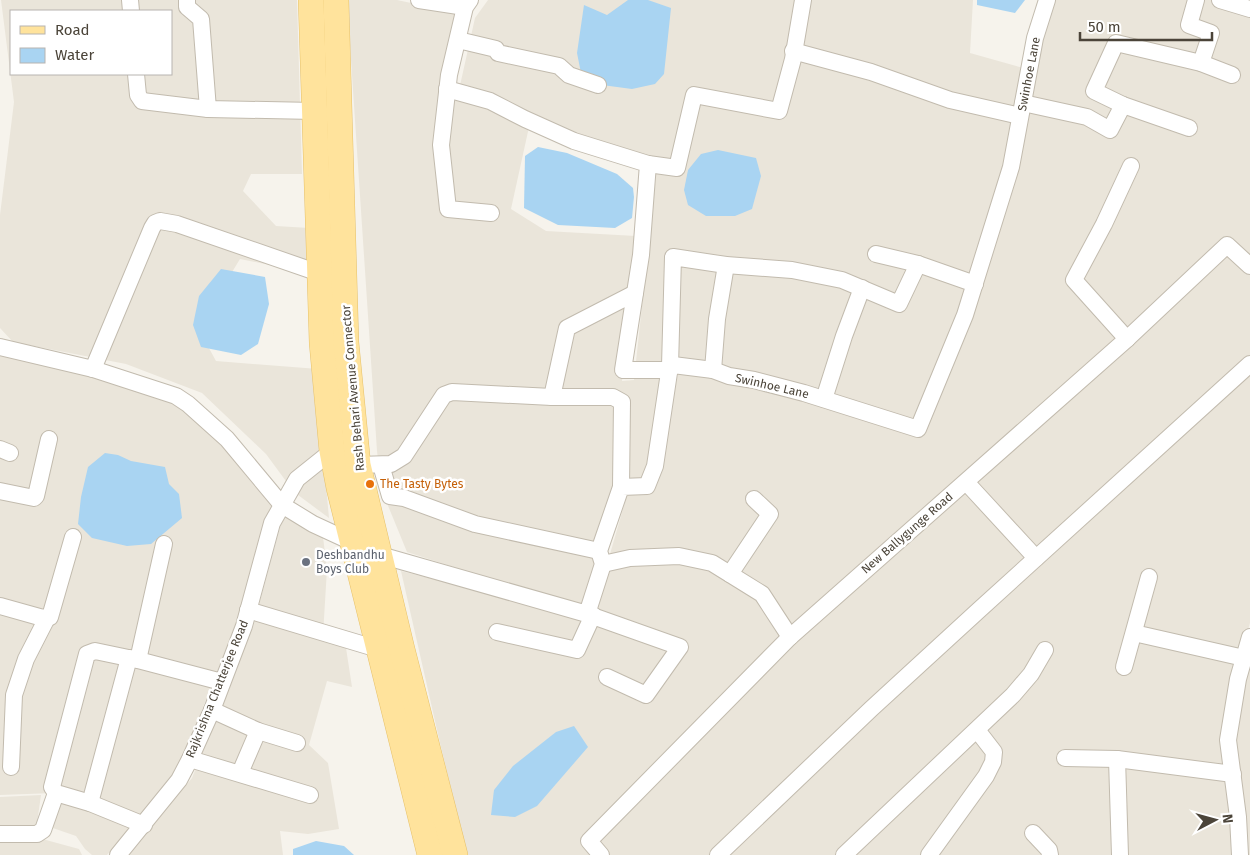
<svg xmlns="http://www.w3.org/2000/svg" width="1250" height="855" font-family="'Fira Sans',sans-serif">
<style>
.residential{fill:#eae5da;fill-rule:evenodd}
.water{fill:#a9d4f2}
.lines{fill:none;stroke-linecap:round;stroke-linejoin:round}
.street-casing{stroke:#c2bbae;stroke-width:18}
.primary-casing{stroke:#e6c16a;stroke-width:26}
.street{stroke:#fff;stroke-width:16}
.primary{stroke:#ffe39c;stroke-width:25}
.food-dot{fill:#e8710a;stroke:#fff;stroke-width:2}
.worship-dot{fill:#6b7280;stroke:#fff;stroke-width:2}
.labels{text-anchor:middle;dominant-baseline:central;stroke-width:5;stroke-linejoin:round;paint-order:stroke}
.street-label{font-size:12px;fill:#4b4439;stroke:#fff}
.food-label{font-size:12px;fill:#c56008;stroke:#fff;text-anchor:start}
.worship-label{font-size:12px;fill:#5b616d;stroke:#fff;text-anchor:start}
</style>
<rect width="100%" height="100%" fill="#f6f3ec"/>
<g class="residential">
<path d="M1 0H297L302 174H251L243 191 276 226 309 228 314 274 240 259 198 328 216 361 318 369 321 431 329 518 294 492 266 454 202 393 126 364 13 342 0 328V215L14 102ZM11 11H171V74H11Z"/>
<path d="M347 0H397L458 13 445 96 457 99 475 18 488 0H973L970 53 1030 70 970 316 1040 40 1053 0H1250V623L1239 662 1225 739 1237 855H467L440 743 401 571 587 618 604 575 627 495 653 488 661 467 678 373 672 372 645 482 618 490 586 610 407 552 382 491 377 451ZM495 107 656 176 634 380 622 381 636 236 546 231 511 209 529 127 490 109Z"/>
<polygon points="0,352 181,402 276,501 238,618 180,766 107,855 92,855 85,849 76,836 47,826 54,793 0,795"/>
<polygon points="287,512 323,537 327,569 323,635 346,648 352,687 327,681 309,745 328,763 339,829 308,834 280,831 283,855 128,855 192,778 253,627 280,527"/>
<polygon points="1250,662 1250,855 1247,855 1237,751 1237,719"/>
<polygon points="41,795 35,837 79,849 82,855 0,855 0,797"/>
</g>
<g class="water">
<polygon points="628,0 648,0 671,8 664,74 655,84 632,89 602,85 581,73 577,53 584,5 607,15"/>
<polygon points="977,0 1025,0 1015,13 977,5"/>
<polygon points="538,147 567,153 617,174 633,188 634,197 632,218 615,228 558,225 524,208 525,156"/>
<polygon points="718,150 756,158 761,176 752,209 735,216 706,216 688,205 684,190 688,170 701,154"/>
<polygon points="221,269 265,277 269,304 258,344 241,355 201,347 193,325 199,296"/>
<polygon points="105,453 118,455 131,461 165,467 169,484 179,494 182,518 151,544 127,546 92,538 78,524 81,497 88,467"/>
<polygon points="574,726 588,747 537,806 515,817 491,815 494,790 513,766 556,732"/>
<polygon points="316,841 344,846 354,855 293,855 293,849"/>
</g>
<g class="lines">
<g class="street-casing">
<g id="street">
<polyline points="130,0 131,11"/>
<polyline points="187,0 187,7 201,19 208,109"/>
<polyline points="419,0 465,7"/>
<polyline points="470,0 465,7 449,75 441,145 448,209 491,213"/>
<polyline points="1196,0 1189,25 1211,33 1201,63"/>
<polyline points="1220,0 1250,9"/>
<polyline points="458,40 496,49 498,53 559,66 569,75 598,85"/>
<polyline points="793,51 871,72 950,100 1020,116"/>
<polyline points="136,74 138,95 142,101 208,109 315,111"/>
<polyline points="447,89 490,101 525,119 574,141 648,164 641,255 635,293"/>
<polyline points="1023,103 1087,117 1110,130 1123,105"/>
<polyline points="1189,128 1123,105 1094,91 1116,43 1201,63 1232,75"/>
<polyline points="648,164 677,168 694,95 779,111 793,59 803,0"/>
<polyline points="876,254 918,264 975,284"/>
<polyline points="1127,339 1074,280 1104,224 1131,166"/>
<polyline points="0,347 93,369 176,396 188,404 227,439 282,505 313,524 380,555 587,614 603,564 599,551 621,487 647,486 655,466 670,366 673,365 713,370 729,376 754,380 804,393 918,429 965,315 1011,167 1035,38 1047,0"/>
<polyline points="670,366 673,257 726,265 792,270 842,280 899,304 918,264"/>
<polyline points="93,369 152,228 155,223 160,221 177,224 319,273"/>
<polyline points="713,370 717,319 726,265"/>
<polyline points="552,397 567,328 635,293 623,370 670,370"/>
<polyline points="824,399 844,336 862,288"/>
<polyline points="0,449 10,453"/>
<polyline points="358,465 391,464 404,456 444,395 452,392 552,397 613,397 622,402 621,487"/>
<polyline points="381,465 390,496 404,498 475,524 599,551"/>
<polyline points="966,482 1036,558"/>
<polyline points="0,491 34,498 36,496 49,439"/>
<polyline points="603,564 630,558 679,556 712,563 762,594 790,637"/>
<polyline points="730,574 770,514 754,499"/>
<polyline points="0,606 43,618 50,617 73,537"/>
<polyline points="248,610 378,649"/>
<polyline points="587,614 680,647 646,695 607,677"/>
<polyline points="497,632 577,650 593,615"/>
<polyline points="1134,633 1244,658"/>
<polyline points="138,660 164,544"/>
<polyline points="1124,667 1149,577"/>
<polyline points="212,710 258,731 297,743"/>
<polyline points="1065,758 1117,759 1233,774"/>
<polyline points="190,759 310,795"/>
<polyline points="1117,759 1120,855"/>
<polyline points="11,767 14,695 26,659 47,618"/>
<polyline points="240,773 258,731"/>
<polyline points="90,803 129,658"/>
<polyline points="144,825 90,803 56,793 52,787 87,654 95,651 138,660 222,682"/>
<polyline points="1033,833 1049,850 1050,855"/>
<polyline points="0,834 37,834 43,830 56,793"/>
<polyline points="118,855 179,780 190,759 212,710 244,626 272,523 297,479 332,451"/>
<polyline points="601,855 589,841 790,637 1127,339 1227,245 1250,266"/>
<polyline points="718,855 871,709 979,610 1250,364"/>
<polyline points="844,855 1013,695 1031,674 1045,650"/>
<polyline points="929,855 986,776 993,762 994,752 977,730"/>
<polyline points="1240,855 1238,817 1228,740 1238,679 1250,637"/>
</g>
</g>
<g class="primary-casing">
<g id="primary">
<polyline points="311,0 322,343 332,451 339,488 430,855"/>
<polyline points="336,0 346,342 358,465 402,649 455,855"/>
</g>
</g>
<use href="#street" class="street"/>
<use href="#primary" class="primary"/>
</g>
<circle class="food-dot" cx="370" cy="484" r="5"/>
<circle class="worship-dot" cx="306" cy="562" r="5"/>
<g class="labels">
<g class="street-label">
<text transform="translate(1029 74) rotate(-79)">Swinhoe Lane</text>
<text transform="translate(772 386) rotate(13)">Swinhoe Lane</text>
<text transform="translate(353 388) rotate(-95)">Rash Behari Avenue Connector</text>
<text transform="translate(907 533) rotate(-41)">New Ballygunge Road</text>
<text transform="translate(217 689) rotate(-68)">Rajkrishna Chatterjee Road</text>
</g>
<g class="food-label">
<text x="380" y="484">The Tasty Bytes</text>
</g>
<g class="worship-label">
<text x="316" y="555">Deshbandhu<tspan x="316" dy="14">Boys Club</tspan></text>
</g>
</g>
<rect x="10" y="10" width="162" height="65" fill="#ffffff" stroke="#b7b4b0"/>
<rect x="20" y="26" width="25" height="8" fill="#ffe39c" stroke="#b7b4b0"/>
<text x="55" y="35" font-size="15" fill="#4b4439">Road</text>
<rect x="20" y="48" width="25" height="15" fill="#a9d4f2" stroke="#b7b4b0"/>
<text x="55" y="60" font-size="15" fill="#4b4439">Water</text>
<g transform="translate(1215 820) rotate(84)" stroke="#ffffff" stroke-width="4" paint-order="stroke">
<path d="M0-4L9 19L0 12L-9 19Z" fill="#4b4439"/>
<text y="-8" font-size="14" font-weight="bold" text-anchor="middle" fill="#4b4439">N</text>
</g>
<path d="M1080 32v8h132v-8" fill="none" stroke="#4b4439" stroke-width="2.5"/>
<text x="1088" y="32" font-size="15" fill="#4b4439" stroke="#ffffff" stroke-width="4" paint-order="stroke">50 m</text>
</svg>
